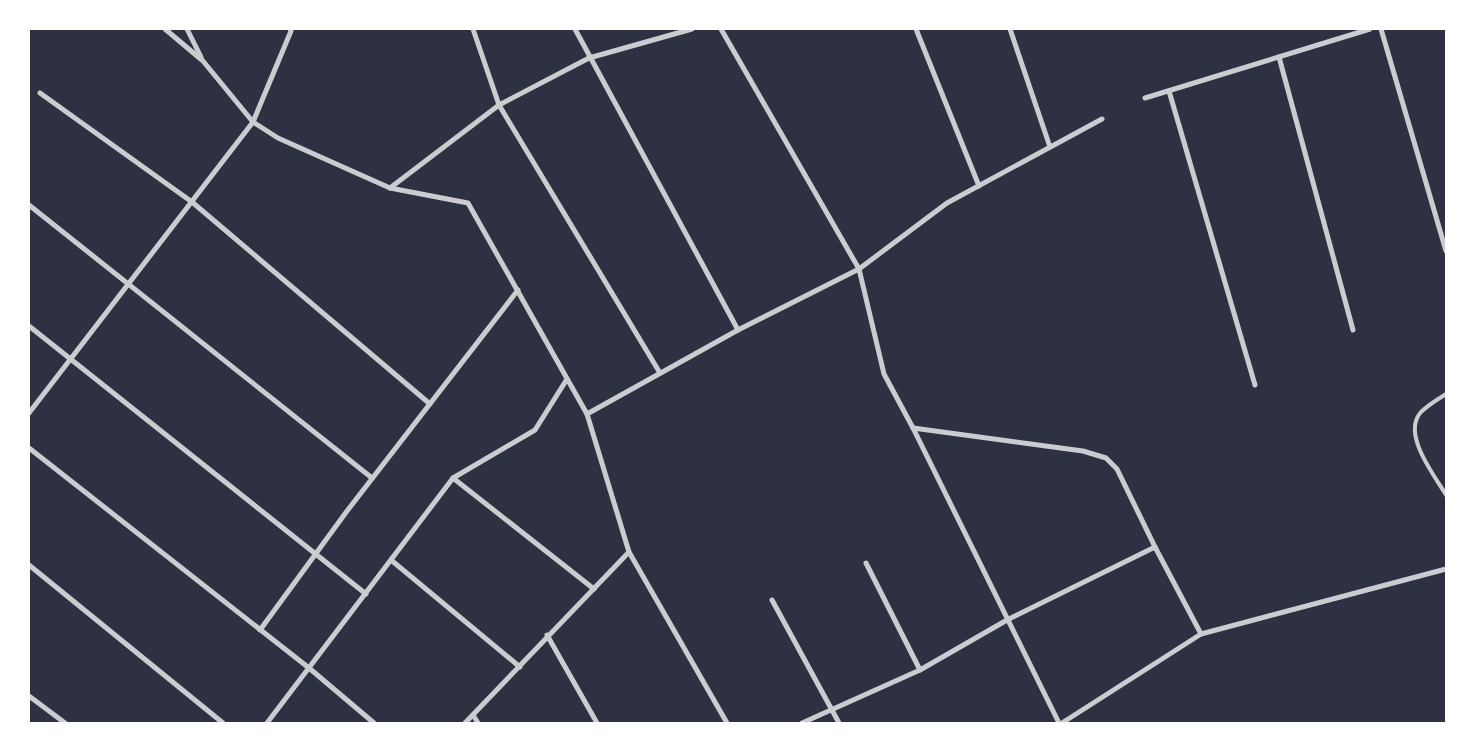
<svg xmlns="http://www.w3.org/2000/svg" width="1475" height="752" font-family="'PT Serif',serif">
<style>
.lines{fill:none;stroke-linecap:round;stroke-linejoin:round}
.service{stroke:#caccd0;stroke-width:4}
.minor{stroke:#caccd0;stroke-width:5}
</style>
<rect width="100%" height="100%" fill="#2d3142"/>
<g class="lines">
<path class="service" d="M1446 394C1438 399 1428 405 1421 412 1401 434 1435 476 1446 495"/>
<g class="minor">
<polyline points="165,29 203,61 253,122 278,138 390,188 468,203 587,414 629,552 727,723"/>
<polyline points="187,29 201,57"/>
<polyline points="473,29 499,105 660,373"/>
<polyline points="575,29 738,330"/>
<polyline points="721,29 859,269 884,374 913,428 1059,723"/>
<polyline points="916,29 979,186"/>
<polyline points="1010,29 1050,147"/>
<polyline points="1381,29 1446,251"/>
<polyline points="1279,57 1353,330"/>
<polyline points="1169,91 1255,385"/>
<polyline points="40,93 192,202 430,404"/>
<polyline points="1145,98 1370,29"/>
<polyline points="390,188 499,105 589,58 692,29"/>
<polyline points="29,205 372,478"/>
<polyline points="29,326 366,594"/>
<polyline points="29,413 253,122 291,31 290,29"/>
<polyline points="587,414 738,330 859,269 947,203 1102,119"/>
<polyline points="913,428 1083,451 1106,458 1117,469 1155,547 1201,634"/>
<polyline points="29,448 309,668 374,723"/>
<polyline points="453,478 594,589"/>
<polyline points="391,560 520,667"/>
<polyline points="866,563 920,670"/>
<polyline points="29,565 223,723"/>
<polyline points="772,600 839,723"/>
<polyline points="260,630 347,511 518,290"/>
<polyline points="547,635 597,723"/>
<polyline points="29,696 65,723"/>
<polyline points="473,715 478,723"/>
<polyline points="267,723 453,478 535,430 567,379"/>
<polyline points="465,723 629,552"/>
<polyline points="802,723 920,670 1007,620 1155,547"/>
<polyline points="1062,723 1201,634 1446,569"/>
</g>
</g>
<rect width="1475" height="752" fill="none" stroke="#ffffff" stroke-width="60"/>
</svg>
